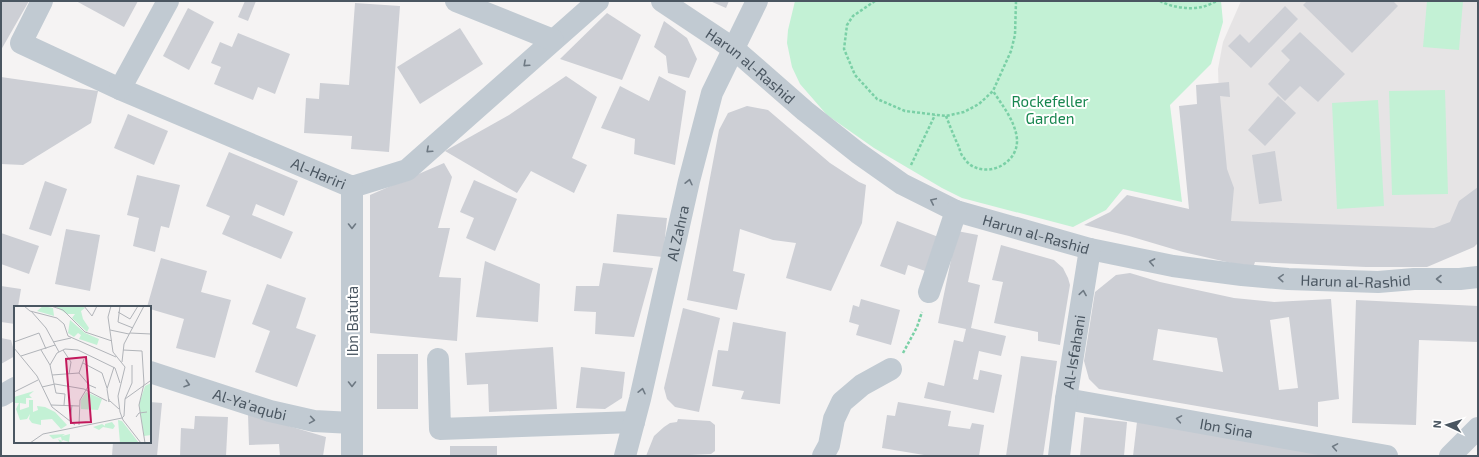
<svg xmlns="http://www.w3.org/2000/svg" width="1479" height="457" font-family="'Exo 2',sans-serif">
<style>
.education{fill:#e6e4e5}
.green{fill:#c3f1d5}
.building{fill:#cdcfd5;fill-rule:evenodd}
.lines{fill:none;stroke-linecap:round;stroke-linejoin:round}
.path{stroke:#7ad0a6;stroke-width:2.5;stroke-dasharray:3 2;stroke-linecap:butt}
.minor{stroke:#c1cad2;stroke-width:22}
.oneway{stroke:#6e7983}
.labels{text-anchor:middle;dominant-baseline:central;stroke-width:4;stroke-linejoin:round;paint-order:stroke}
.street-label{font-size:15px;fill:#4a5661;stroke:#fff}
.park-label{font-size:15px;fill:#17864f;stroke:#fff}
.inset-road{fill:none;stroke:#b1b4b9;stroke-width:1}
.view{fill:#c2185b;fill-opacity:0.15;stroke:#c2185b;stroke-width:2}
.inset-edge{fill:none;stroke:#4a5661;stroke-width:2}
</style>
<rect width="100%" height="100%" fill="#f5f3f3"/>
<polygon class="education" points="1241,1 1478,1 1478,189 1453,226 1418,234 1223,229 1218,69 1223,42"/>
<g class="green">
<polygon points="795,1 1221,1 1223,22 1211,64 1170,105 1182,202 1123,189 1106,210 1073,227 962,198 942,188 874,148 827,115 800,84 792,67 787,43 788,30"/>
<polygon points="1427,1 1463,1 1459,50 1423,47"/>
<polygon points="1445,90 1448,194 1392,195 1389,91"/>
<polygon points="1378,100 1384,206 1337,209 1332,103"/>
</g>
<g class="building">
<polygon points="1,1 29,1 1,50"/>
<polygon points="76,1 138,1 124,27"/>
<polygon points="245,1 256,1 248,21 238,17"/>
<polygon points="710,1 729,1 726,8"/>
<polygon points="1307,1 1393,1 1398,6 1352,53 1303,5"/>
<polygon points="355,3 400,6 389,152 351,149 352,136 304,133 306,98 319,99 320,83 349,85"/>
<polygon points="1285,6 1298,19 1251,68 1228,46 1240,34 1249,43"/>
<polygon points="188,8 214,22 189,70 163,56"/>
<polygon points="607,13 641,35 622,80 560,59"/>
<polygon points="664,21 687,38 697,59 689,78 668,73 666,56 654,47"/>
<polygon points="460,28 483,64 420,104 397,67"/>
<polygon points="1300,32 1345,74 1318,102 1300,86 1285,101 1268,84 1290,60 1281,51"/>
<polygon points="238,33 290,54 275,94 258,87 253,100 214,84 221,67 211,63 220,42 232,47"/>
<polygon points="566,76 597,97 572,158 587,165 574,193 531,171 517,193 445,151 509,115"/>
<polygon points="659,76 686,91 675,165 634,154 635,139 601,128 620,86 649,101"/>
<polygon points="1,77 98,91 91,123 23,165 1,164"/>
<polygon points="1229,82 1230,97 1220,96 1227,169 1234,188 1231,221 1434,228 1450,222 1459,201 1478,187 1478,243 1474,247 1427,267 1366,267 1255,262 1253,268 1183,252 1129,236 1084,225 1110,212 1127,195 1189,209 1179,106 1197,104 1196,85"/>
<polygon points="1278,96 1296,113 1265,146 1248,130"/>
<polygon points="747,106 768,110 830,163 859,182 866,185 862,223 831,291 786,278 796,243 773,240 740,229 733,271 745,274 737,310 687,300 719,130 728,113"/>
<polygon points="128,114 168,131 154,165 114,148"/>
<polygon points="1275,151 1282,201 1259,204 1252,155"/>
<polygon points="229,152 298,181 284,216 256,204 252,215 293,232 281,259 222,234 230,216 206,206"/>
<polygon points="444,163 452,177 438,228 450,228 439,277 461,278 457,341 370,333 370,195"/>
<polygon points="137,175 180,185 169,228 161,226 155,252 133,246 139,218 127,215"/>
<polygon points="474,180 517,199 495,251 466,238 474,218 460,212"/>
<polygon points="45,181 67,189 51,236 29,229"/>
<polygon points="617,214 667,218 663,257 613,252"/>
<polygon points="897,221 941,238 928,272 908,265 905,275 880,266"/>
<polygon points="66,229 100,235 90,291 55,284"/>
<polygon points="957,231 978,235 968,282 980,285 971,328 1006,336 1001,356 979,351 973,379 978,380 980,370 1002,375 994,413 924,398 928,382 944,386 954,340 963,342 966,329 938,323"/>
<polygon points="1,233 39,246 29,274 1,264"/>
<polygon points="1001,245 1054,260 1063,268 1068,278 1070,285 1060,345 1038,341 1038,332 994,323 1003,282 992,280"/>
<polygon points="161,258 207,271 201,292 231,300 215,358 176,348 184,319 150,309 150,307 147,307"/>
<polygon points="485,261 540,284 538,322 476,317"/>
<polygon points="603,263 653,268 634,337 595,334 596,312 574,311 576,286 599,286"/>
<path d="M1130 273 1160 282 1234 298 1274 302 1331 299 1339 399 1318 402V427L1099 389 1089 379 1084 361 1095 292 1116 275ZM1289 317 1298 388 1279 390 1270 320ZM1158 329 1217 338 1223 372 1153 360Z"/>
<polygon points="267,284 306,298 296,328 316,335 297,387 255,372 270,331 252,324"/>
<polygon points="1,286 21,289 18,307 15,307 15,324 1,322"/>
<polygon points="861,299 900,310 891,345 856,335 859,325 849,322 853,305 859,307"/>
<polygon points="1356,300 1478,306 1478,342 1419,340 1416,425 1352,423"/>
<polygon points="683,308 720,318 699,412 675,407 667,399 664,388"/>
<polygon points="733,322 786,332 780,404 741,399 744,391 712,386 718,350 728,351"/>
<polygon points="1,338 11,340 15,354 15,356 1,364"/>
<polygon points="553,347 557,409 489,412 488,384 467,385 465,353"/>
<rect x="377" y="354" width="41" height="55"/>
<polygon points="1021,356 1057,361 1043,456 1006,456"/>
<polygon points="581,367 625,372 622,398 605,409 576,408"/>
<polygon points="150,402 162,403 157,456 112,456 113,442 150,442"/>
<polygon points="898,402 951,411 948,426 970,429 972,423 984,425 979,456 930,456 882,448 887,415 895,416"/>
<polygon points="248,414 326,437 323,456 280,456 279,444 249,445"/>
<polygon points="195,416 228,417 226,456 180,456 181,428 194,429"/>
<polygon points="1084,417 1127,422 1124,456 1080,456"/>
<polygon points="678,419 710,421 715,425 715,451 711,454 690,455 689,456 646,456 654,436 664,427 670,423 677,422"/>
<polygon points="1137,422 1345,456 1133,456"/>
<polygon points="73,442 96,442 96,444 73,443"/>
<rect x="450" y="446" width="47" height="10"/>
</g>
<g class="lines">
<g class="path">
<polyline points="875,1 853,16 847,25 844,49 855,75 877,99 905,111 946,116 964,112 979,104 993,91 1011,51 1015,35 1016,1"/>
<path d="M1160 1C1171 7 1189 10 1202 7 1207 6 1212 3 1217 1"/>
<path d="M946 116C950 126 954 137 959 147 960 151 961 155 964 158 979 181 1018 167 1017 140 1016 122 1002 105 993 91"/>
<polyline points="911,165 935,115"/>
<polyline points="903,353 917,327 922,312"/>
</g>
<g class="minor">
<path id="s1" d="M42 1 21 43 120 89 352 187 407 170 598 1"/>
<polyline points="456,1 553,40"/>
<path id="s2" d="M662 1 734 49 805 111 858 153 902 184 956 211 1090 249 1173 266 1242 275 1288 279 1378 282 1414 279H1460L1478 277"/>
<polyline points="120,89 168,1"/>
<polyline points="929,292 956,211"/>
<polyline points="438,359 440,429 634,422"/>
<path id="s3" d="M150 372 270 411 314 421 352 423"/>
<polyline points="1,396 15,388"/>
<path id="s4" d="M1066 399 1387 456"/>
<polyline points="352,456 352,187"/>
<path id="s5" d="M625 456 640 399 689 181 712 93 757 1"/>
<polyline points="823,456 829,445 834,419 842,402 862,385 891,369"/>
<path id="s6" d="M1059 456 1066 399 1090 249"/>
<polyline points="1450,456 1478,428"/>
</g>
</g>
<defs><path id="oneway-chevron" d="M-2-3.5L2.5 0L-2 3.5" fill="none" stroke-width="1.6" stroke-linecap="round" stroke-linejoin="round"/></defs>
<g class="oneway">
<use href="#oneway-chevron" transform="translate(526 64) rotate(138)"/>
<use href="#oneway-chevron" transform="translate(429 150) rotate(138)"/>
<use href="#oneway-chevron" transform="translate(689 182) rotate(-77)"/>
<use href="#oneway-chevron" transform="translate(933 201) rotate(-155)"/>
<use href="#oneway-chevron" transform="translate(352 226) rotate(90)"/>
<use href="#oneway-chevron" transform="translate(1152 262) rotate(-169)"/>
<use href="#oneway-chevron" transform="translate(1281 278) rotate(-176)"/>
<use href="#oneway-chevron" transform="translate(1439 279) rotate(-180)"/>
<use href="#oneway-chevron" transform="translate(1083 293) rotate(-81)"/>
<use href="#oneway-chevron" transform="translate(187 384) rotate(18)"/>
<use href="#oneway-chevron" transform="translate(352 384) rotate(90)"/>
<use href="#oneway-chevron" transform="translate(642 391) rotate(-77)"/>
<use href="#oneway-chevron" transform="translate(1179 419) rotate(-170)"/>
<use href="#oneway-chevron" transform="translate(312 420) rotate(9)"/>
<use href="#oneway-chevron" transform="translate(1335 447) rotate(-170)"/>
</g>
<g class="labels">
<g class="street-label">
<text stroke="none"><textPath href="#s2" startOffset="110">Harun al-Rashid</textPath></text>
<text stroke="none"><textPath href="#s1" startOffset="372">Al-Hariri</textPath></text>
<text stroke="none"><textPath href="#s5" startOffset="229">Al Zahra</textPath></text>
<text stroke="none"><textPath href="#s2" startOffset="446">Harun al-Rashid</textPath></text>
<text stroke="none"><textPath href="#s2" startOffset="770">Harun al-Rashid</textPath></text>
<text transform="translate(352 321) rotate(-90)">Ibn Batuta</text>
<text stroke="none"><textPath href="#s6" startOffset="105">Al-Isfahani</textPath></text>
<text stroke="none"><textPath href="#s3" startOffset="105">Al-Ya'aqubi</textPath></text>
<text stroke="none"><textPath href="#s4" startOffset="163">Ibn Sina</textPath></text>
</g>
<g class="park-label">
<text x="1050" y="101">Rockefeller<tspan x="1050" dy="17">Garden</tspan></text>
</g>
</g>
<g transform="translate(14 306)">
<rect width="137" height="137" fill="#f5f3f3"/>
<path d="M29 0 39 2 40 10 23 5ZM68 0 71 2 67 5 69 13 75 22 73 26 58 12 61 8H53L42 1ZM56 14 71 27 85 33 83 39 65 33 67 29 64 27 60 31 54 27ZM137 77V129L130 130 125 98 131 80ZM20 85 15 89 18 92H12V98L6 97V104L15 101V94H19V106L24 104 23 100 31 101 41 106 53 119 47 123 38 113 27 114V119L18 117 15 113 16 108 13 113 6 114 2 103 5 97H1L0 91ZM72 86 88 93 84 104 67 103V94ZM104 114 108 115 125 137H106ZM98 116 101 120 99 123 89 121 85 124 79 121 88 118 91 120V118ZM51 128 48 130 56 128 55 136 49 134 46 137 44 133 48 135 47 131 39 133 35 129Z" fill="#c3f1d5"/>
<path class="inset-road" d="M10 0 16 5 43 12 50 18 54 30 102 51M37 0 49 4 71 26 98 35M70 0 78 10 83 0M97 0 94 11 99 46 111 61 104 90 106 106 109 114 127 137M106 0 104 16 119 22M17 5 32 22 45 46M104 6 116 13 124 0M0 17V33M96 24 115 28M116 27 137 28M0 36 25 27 32 43M39 36 57 32M0 42 23 70 38 101 61 119M27 44 36 59 42 87 51 88 50 99M49 44 57 56 55 68M109 44 128 45 130 78M7 50 41 39M108 56 110 38 130 0M69 57 88 67 93 82M36 59 43 47 51 43 64 44 101 62 106 77M65 67 75 79 82 82M65 67 70 53M38 69 65 67M130 78 125 99 131 137M28 81 41 78 70 83 93 95M0 86 24 74M95 93V96L93 83 100 61M111 93 118 77V59M96 95 105 103M37 99 65 100M122 111 125 107 133 106M56 115 58 99M65 119 66 94 75 79M16 137 29 128 108 112 110 110 111 93 136 75"/>
<path class="view" d="M72 51 77 116 57 117 52 53Z"/>
<rect width="137" height="137" class="inset-edge"/>
</g>
<rect width="1479" height="457" fill="none" stroke="#4a5661" stroke-width="4"/>
<g transform="translate(1447 425) rotate(274)" stroke="#ffffff" stroke-width="3" paint-order="stroke">
<path d="M0-3L7 15L0 10L-7 15Z" fill="#4a5661"/>
<text y="-6" font-size="11" font-weight="bold" text-anchor="middle" fill="#4a5661">N</text>
</g>
</svg>
